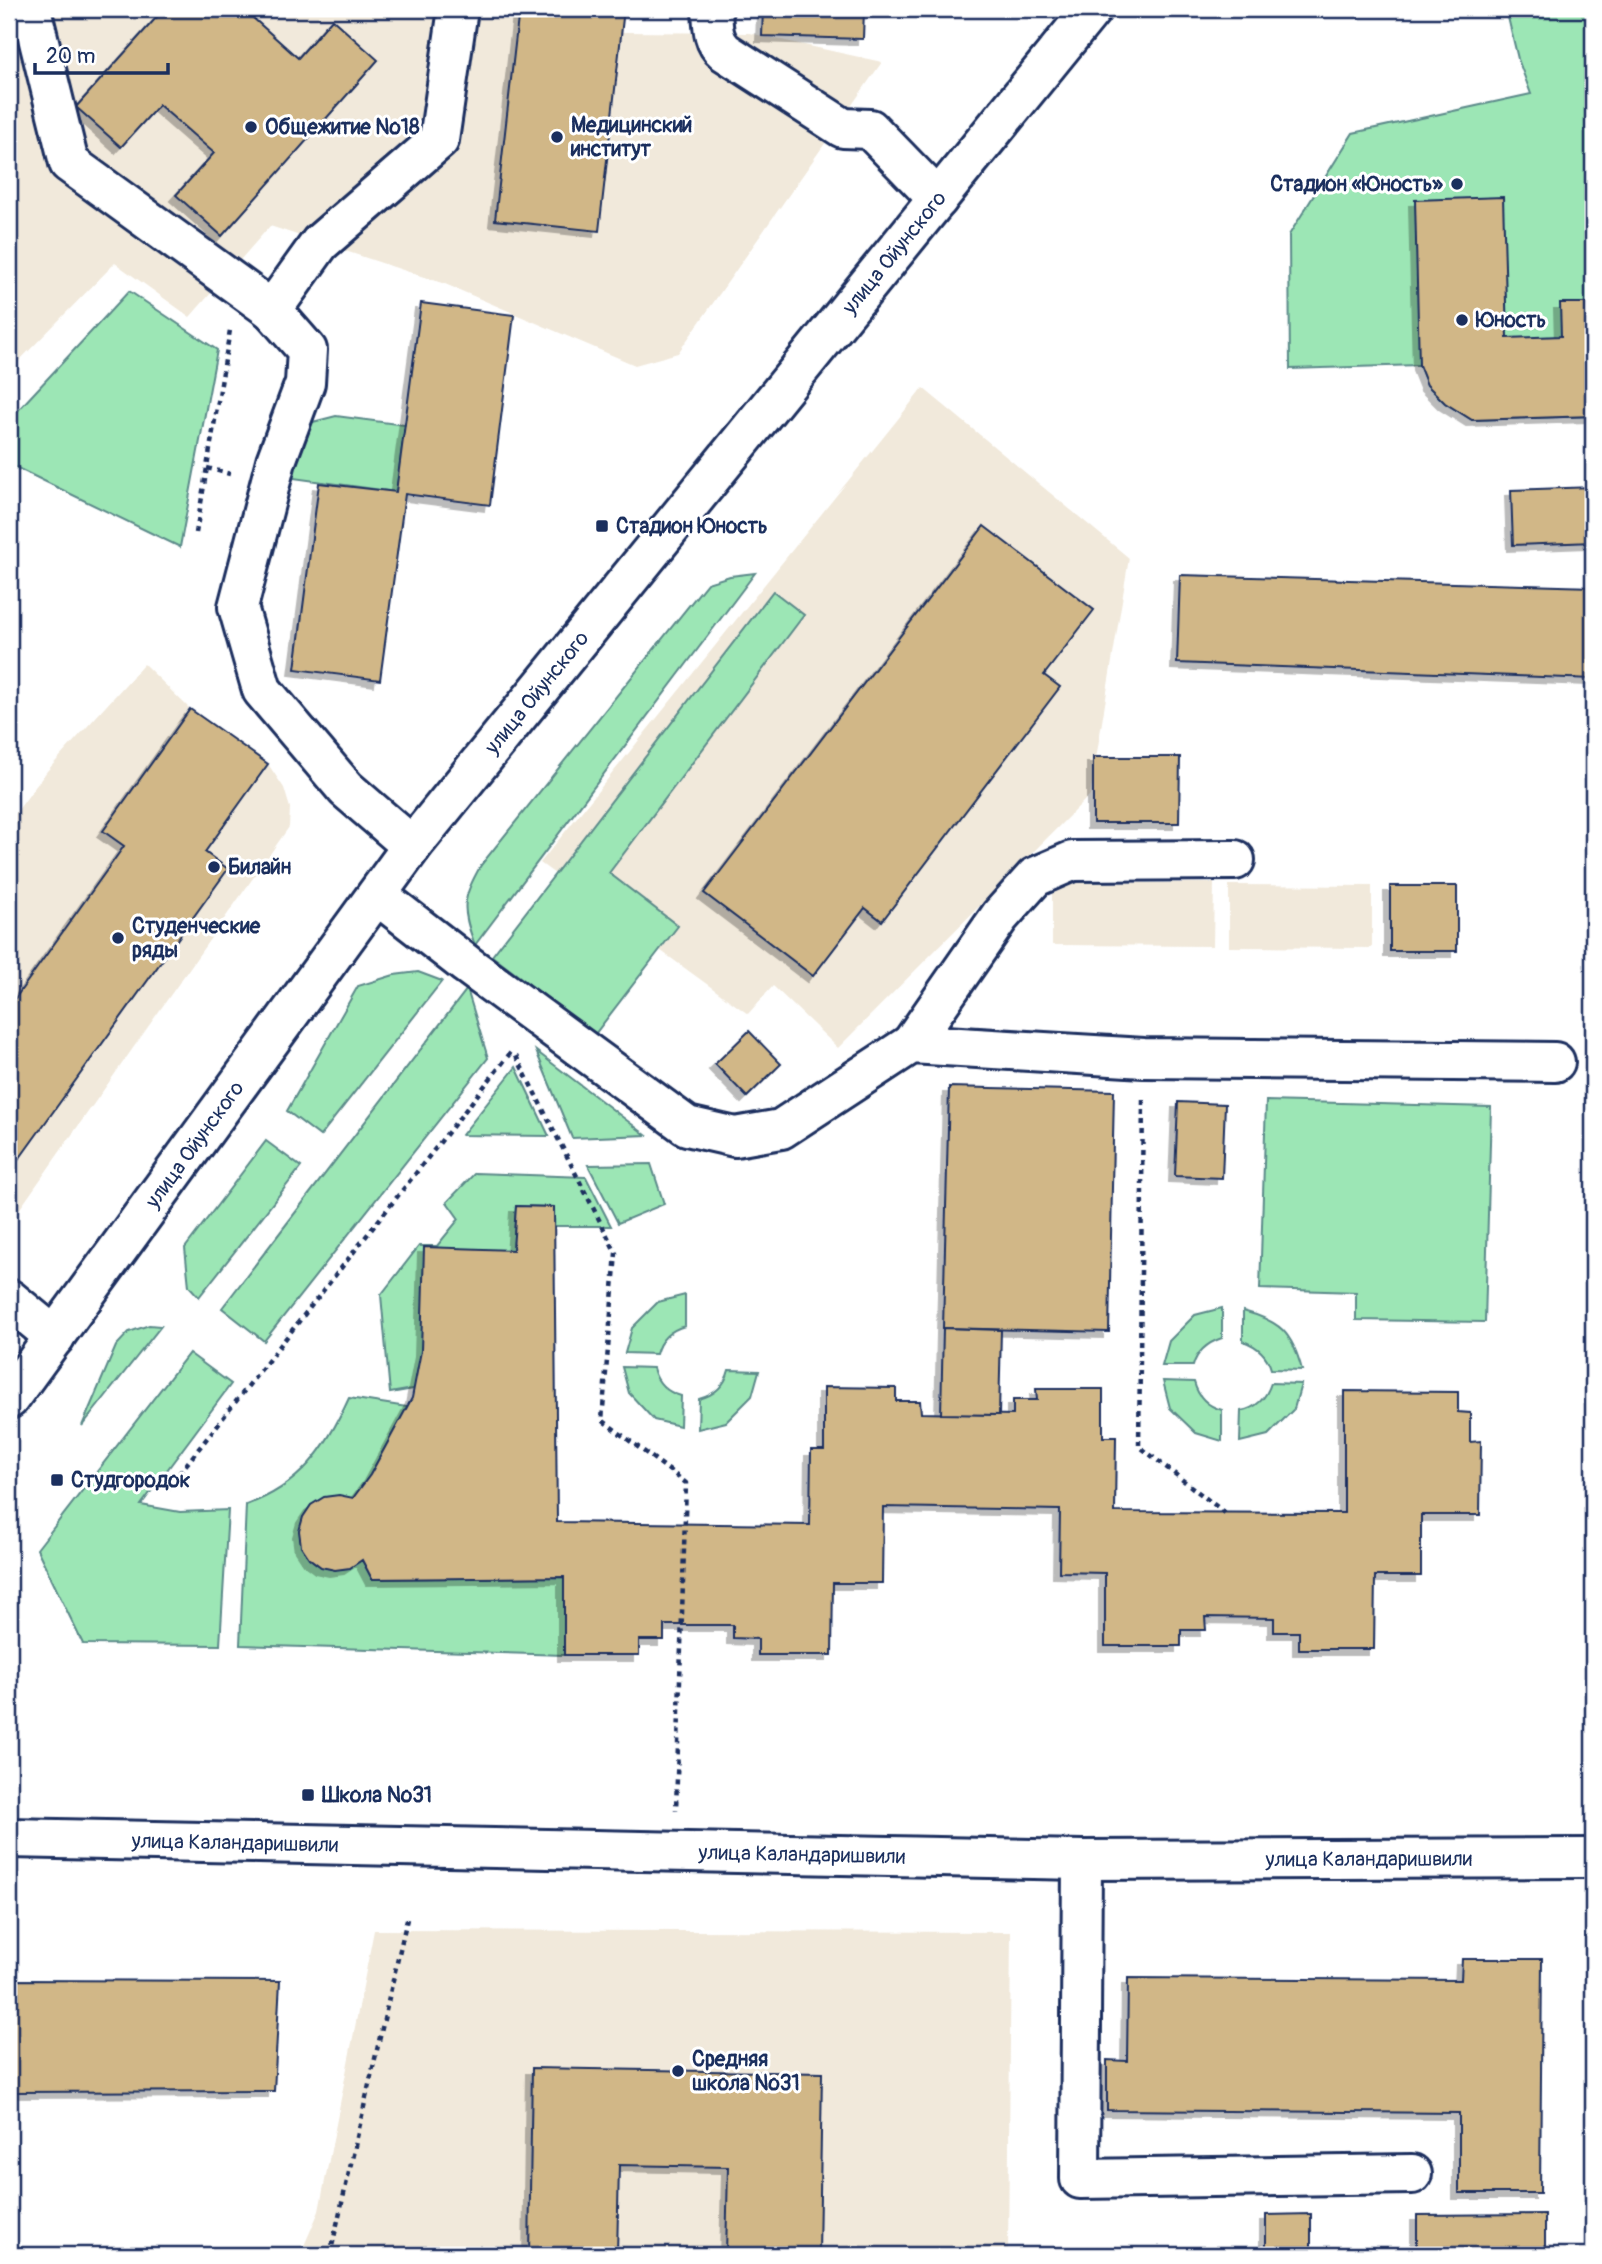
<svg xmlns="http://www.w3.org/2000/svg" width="1602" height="2264" font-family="Pangolin,sans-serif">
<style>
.built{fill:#f1e9db}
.green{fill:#9ce6b5;stroke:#5c8a8a;stroke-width:2}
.building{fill:#d1b787;stroke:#1b2f5e;stroke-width:2;filter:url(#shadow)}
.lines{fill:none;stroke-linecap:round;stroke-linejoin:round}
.minor-casing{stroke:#1b2f5e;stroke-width:44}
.major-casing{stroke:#1b2f5e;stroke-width:44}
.path{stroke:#1b2f5e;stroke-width:4.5;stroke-dasharray:5 5;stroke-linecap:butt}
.minor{stroke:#fff;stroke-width:38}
.major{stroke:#fff;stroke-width:38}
.poi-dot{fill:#1b2f5e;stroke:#fff;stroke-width:2.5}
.labels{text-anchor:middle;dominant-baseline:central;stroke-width:6;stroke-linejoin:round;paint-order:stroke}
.poi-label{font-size:21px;font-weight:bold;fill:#1b2f5e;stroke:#fff;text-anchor:start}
.street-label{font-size:21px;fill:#1b2f5e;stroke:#fff}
</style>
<defs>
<filter id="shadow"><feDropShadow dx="-6" dy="6" stdDeviation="0" flood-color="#0004"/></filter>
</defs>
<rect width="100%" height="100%" fill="#fff"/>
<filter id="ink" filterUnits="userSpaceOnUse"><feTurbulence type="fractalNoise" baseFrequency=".0143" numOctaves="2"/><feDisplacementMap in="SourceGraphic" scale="14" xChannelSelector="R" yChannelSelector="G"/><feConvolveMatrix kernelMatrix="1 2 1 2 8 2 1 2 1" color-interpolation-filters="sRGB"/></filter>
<g filter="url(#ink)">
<g class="built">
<polygon points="9,9 624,9 623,32 749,33 882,62 678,353 635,365 445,284 270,226 190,317 115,263 9,371"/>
<polygon points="923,388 1129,558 1090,795 838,1048 773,986 748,1014 540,863"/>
<polygon points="144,664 190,709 268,764 284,788 290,808 289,827 9,1224 9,822 47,771"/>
<polygon points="1052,883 1214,883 1213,946 1052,945"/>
<polygon points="1229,885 1372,886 1372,948 1229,947"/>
<polygon points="374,1930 1011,1932 1008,2255 300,2255 319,2211"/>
</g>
<g class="green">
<polygon points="1506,9 1593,9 1593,416 1472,420 1445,403 1427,385 1419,365 1290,369 1289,235 1353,133 1531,94 1518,59"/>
<polygon points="129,291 217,350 180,547 9,464 9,420"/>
<polygon points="336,416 405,425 396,492 286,477 298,441 313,422"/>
<path d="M755 573 475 945C461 908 462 899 481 865L707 583 730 576Z"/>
<polygon points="773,591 804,615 609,873 678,926 595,1034 492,956"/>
<polygon points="418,972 442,981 320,1136 287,1111 358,986 394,975"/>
<polygon points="467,989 488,1058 264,1341 222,1308"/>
<polygon points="536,1051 646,1135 572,1138"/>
<polygon points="516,1067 549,1136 462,1135"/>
<polygon points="1266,1101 1491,1107 1485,1322 1356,1320 1356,1292 1260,1289"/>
<polygon points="266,1141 301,1167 199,1297 189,1286 185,1248"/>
<polygon points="651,1164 664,1204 618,1223 588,1165"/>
<polygon points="475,1173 586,1177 611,1226 553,1226 554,1207 516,1206 513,1250 436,1385 390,1393 381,1295 419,1246 437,1246 459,1219 447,1202"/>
<path d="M685 1295V1326C670 1330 660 1339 656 1354L625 1353 632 1328 658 1302Z"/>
<path d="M1222 1308V1338C1207 1343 1197 1351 1193 1366H1162L1169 1341 1195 1315Z"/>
<path d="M1243 1311C1280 1321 1292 1332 1302 1370L1271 1369C1267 1354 1257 1346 1243 1341Z"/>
<polygon points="149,1325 161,1326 82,1426 116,1346 129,1332"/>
<polygon points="189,1353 231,1384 141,1505 180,1512 228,1510 220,1645 83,1644 37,1549"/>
<path d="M622 1367 653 1368C657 1383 666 1392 681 1396L680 1426 654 1420 629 1393Z"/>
<path d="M729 1370 759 1371 752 1396 726 1422 698 1429 699 1399C714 1395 725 1386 729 1370Z"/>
<path d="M1163 1381 1194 1382C1198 1397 1207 1406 1222 1410V1441L1196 1433 1170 1408Z"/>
<path d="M1271 1383 1301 1384 1294 1409 1268 1435 1240 1442 1241 1411C1256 1408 1266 1399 1271 1383Z"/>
<path d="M349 1398 407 1407 370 1475 353 1498 311 1505C281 1546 320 1587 362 1560L372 1579 564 1577V1655L240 1645 246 1505C300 1486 326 1449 349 1398Z"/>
</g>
<g class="building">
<polygon points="164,9 243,9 298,58 332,19 378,60 222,236 176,195 214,153 159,105 121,147 76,107"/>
<polygon points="519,9 624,9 599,231 495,220"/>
<polygon points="763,9 864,9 863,39 762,36"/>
<polygon points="1503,197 1507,338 1561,336 1560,303 1593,303 1593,416 1472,420 1445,403 1427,385 1419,365 1415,200"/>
<polygon points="421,303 514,315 490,505 405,494 380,680 295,669 319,483 396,492"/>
<polygon points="1593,487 1593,542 1513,545 1511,490"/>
<polygon points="984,526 1094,610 1044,675 1060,687 882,921 865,908 813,976 704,893"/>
<polygon points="1180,575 1593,587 1593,679 1177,663"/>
<polygon points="190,709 268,764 205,852 228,869 9,1173 9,1007 124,846 103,831"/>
<polygon points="1093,757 1180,757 1179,823 1093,823"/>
<rect x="1390" y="886" width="67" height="65"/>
<polygon points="749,1031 781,1064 747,1097 715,1064"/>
<polygon points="949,1087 1114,1091 1109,1332 943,1328"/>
<polygon points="1178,1102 1225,1104 1222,1178 1175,1176"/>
<polygon points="516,1206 554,1207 557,1522 810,1525 811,1450 824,1450 824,1387 896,1388 896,1401 920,1401 921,1413 1013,1415 1013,1400 1037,1400 1036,1389 1103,1389 1103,1437 1116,1437 1115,1512 1344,1513 1344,1391 1458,1392 1458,1412 1470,1413 1470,1442 1481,1441 1480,1515 1421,1515 1421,1576 1375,1576 1374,1649 1299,1649 1299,1632 1274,1632 1274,1618 1205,1617 1206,1630 1181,1630 1181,1646 1105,1646 1105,1573 1059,1572 1060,1510 883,1507 882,1583 833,1583 832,1655 758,1655 758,1639 733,1638 733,1625 664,1625 664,1640 639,1640 639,1655 564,1655 564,1577 372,1579 362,1560 350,1568 335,1570 321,1567 309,1558 301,1546 299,1531 303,1517 311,1505 324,1497 339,1495 353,1498 370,1475 412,1398 421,1351 424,1247 513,1250"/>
<polygon points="943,1328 1001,1330 999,1415 941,1414"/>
<polygon points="1462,1959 1542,1959 1540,2193 1459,2193 1459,2113 1107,2110 1107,2060 1127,2061 1128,1978 1461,1980"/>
<polygon points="9,1980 280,1981 274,2091 9,2092"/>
<polygon points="532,2068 822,2073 819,2255 726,2255 728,2167 619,2165 617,2255 529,2255"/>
<polygon points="1311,2214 1311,2255 1266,2255 1266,2215"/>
<polygon points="1545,2214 1545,2255 1417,2255 1417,2215"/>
</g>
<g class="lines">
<g class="minor-casing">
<g id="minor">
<polyline points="31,9 69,163 272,310"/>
<path d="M712 9C713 25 712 41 725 52L843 128 870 129 938 199"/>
<polyline points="412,846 346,789 262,690 238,607 276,461 305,383 307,350 272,310 320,243 439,140 458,9"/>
<polyline points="377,895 466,964 687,1126 735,1137 781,1129 911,1044 1144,1058 1555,1062"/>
<polyline points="911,1044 1000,916 1035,877 1072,861 1235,860"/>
<polyline points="9,1299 55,1337"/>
<path id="s1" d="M9 1838 1082 1860 1593 1858"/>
<polyline points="1082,1860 1080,2179 1412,2174"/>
</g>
</g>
<g class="major-casing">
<g id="major">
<path id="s2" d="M9 1399 412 846 1092 9"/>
</g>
</g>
<g class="path">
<polyline points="207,468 230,474"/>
<polyline points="196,533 230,330"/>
<polyline points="516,1056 616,1253 602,1420 686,1483 676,1810"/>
<polyline points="1143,1100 1139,1446 1225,1513"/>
<polyline points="167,1489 512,1051"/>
<polyline points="330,2255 407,1919"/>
</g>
<use href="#minor" class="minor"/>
<use href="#major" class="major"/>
</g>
</g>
<g class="poi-dot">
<circle cx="251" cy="127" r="7"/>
<circle cx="557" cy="137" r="7"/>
<circle cx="1457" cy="184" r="7"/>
<circle cx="1462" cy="320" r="7"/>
<rect x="595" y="519" width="14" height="14" rx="3.5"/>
<circle cx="214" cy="867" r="7"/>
<circle cx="118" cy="938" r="7"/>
<rect x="50" y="1473" width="14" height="14" rx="3.5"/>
<rect x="301" y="1788" width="14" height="14" rx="3.5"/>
<circle cx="678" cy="2071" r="7"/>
</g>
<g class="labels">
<g class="poi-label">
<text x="571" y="125">Медицинский<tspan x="571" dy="24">институт</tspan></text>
<text x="265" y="127">Общежитие №18</text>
<text x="1443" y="184" text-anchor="end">Стадион «Юность»</text>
<text x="1476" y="320">Юность</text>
<text x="616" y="526">Стадион Юность</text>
<text x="228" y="867">Билайн</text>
<text x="132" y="926">Студенческие<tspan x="132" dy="24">ряды</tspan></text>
<text x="71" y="1480">Студгородок</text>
<text x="322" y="1795">Школа №31</text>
<text x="692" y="2059">Средняя<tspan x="692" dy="24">школа №31</tspan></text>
</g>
<g class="street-label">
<text stroke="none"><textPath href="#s2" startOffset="1449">улица Ойунского</textPath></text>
<text stroke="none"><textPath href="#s2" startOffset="882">улица Ойунского</textPath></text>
<text stroke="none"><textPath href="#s2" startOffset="315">улица Ойунского</textPath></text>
<text stroke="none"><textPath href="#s1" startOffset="226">улица Каландаришвили</textPath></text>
<text stroke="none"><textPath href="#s1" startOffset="793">улица Каландаришвили</textPath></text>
<text stroke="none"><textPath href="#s1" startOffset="1360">улица Каландаришвили</textPath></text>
</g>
</g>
<rect width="1602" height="2264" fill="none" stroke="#fff" stroke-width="35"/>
<rect x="18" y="18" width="1567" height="2229" fill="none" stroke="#1b2f5e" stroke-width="2.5" filter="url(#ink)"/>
<path d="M35 63v10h133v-10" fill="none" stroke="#1b2f5e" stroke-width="3.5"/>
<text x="46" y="63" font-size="21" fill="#1b2f5e" stroke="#ffffff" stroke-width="5" paint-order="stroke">20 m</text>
</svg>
